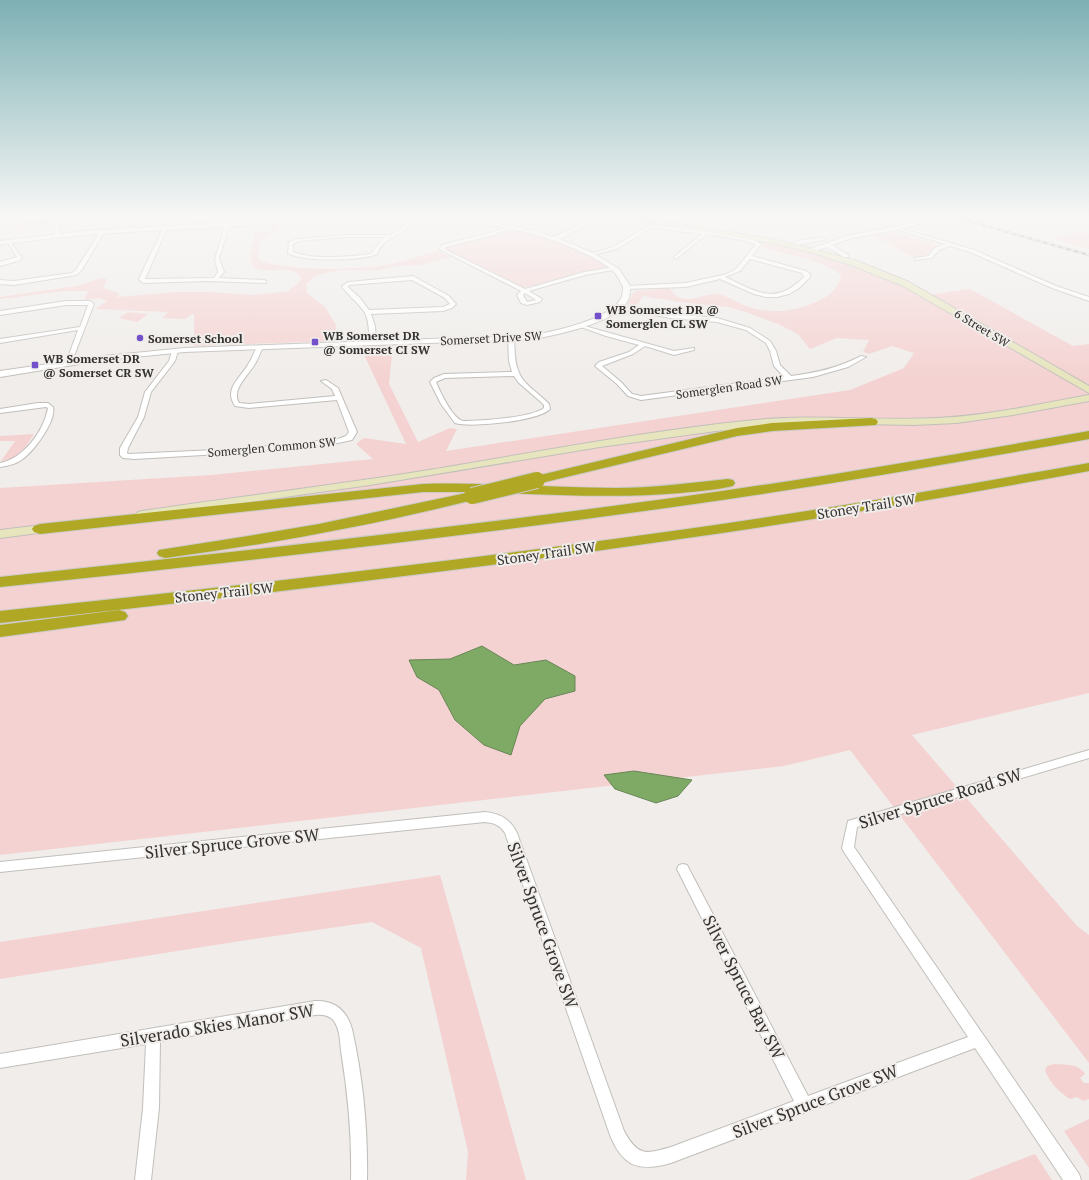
<svg xmlns="http://www.w3.org/2000/svg" width="1089" height="1180" font-family="'PT Serif',serif">
<style>
.green{fill:#f4d2d1}
.water{fill:#7eaa66;stroke:#688656}
.lines{fill:none;stroke-linecap:round;stroke-linejoin:round}
.minor-casing{stroke:#c1bfbb;stroke-width:2}
.tertiary-casing{stroke:#c1bfbb;stroke-width:2}
.secondary-casing{stroke:#c1bfbb;stroke-width:2}
.motorway-casing{stroke:#cacac9;stroke-width:2}
.minor{fill:#fff;fill-rule:evenodd}
.tertiary{fill:#fff;fill-rule:evenodd}
.secondary{fill:#e7e5bd;fill-rule:evenodd}
.motorway{fill:#b0a824;fill-rule:evenodd}
.rail-casing{stroke:#8e8c89;stroke-width:2.5}
.rail{stroke:#f0edea;stroke-width:1.5;stroke-dasharray:4;stroke-linecap:butt}
.motorway-bridge-casing{stroke:#cacac9;stroke-width:18;stroke-linecap:butt}
.motorway-bridge{stroke:#b0a824;stroke-width:16}
.poi-dot{fill:#7150ca;stroke:#f0edea;stroke-width:1.5}
.labels{text-anchor:middle;dominant-baseline:central;stroke-width:4;stroke-linejoin:round;paint-order:stroke}
.far-poi-label{font-size:12px;font-weight:bold;fill:#333230;stroke:#f0edea;text-anchor:start}
.far-street-label{font-size:12px;fill:#333230;stroke:#f0edea}
.street-label{font-size:14px;fill:#333230;stroke:#f0edea}
.near-street-label{font-size:17px;fill:#333230;stroke:#f0edea}
</style>
<rect width="100%" height="100%" fill="#f0edea"/>
<g class="green">
<polygon points="54,219 53,225 19,230 2,224"/>
<path d="M278 222 279 231 261 240 257 253 259 260C282 271 353 270 379 266 399 264 419 256 438 251L451 257 420 265 398 266 378 270H342L327 273 314 277 306 284 307 293 325 307 336 325 335 341 194 346V314H192L185 319 162 318 168 312 96 309 107 301 100 298 84 300 88 291H65L0 299V297L77 286 101 278 107 279 103 288 119 293 118 297 176 292H208L253 295 290 291V289L299 283 301 279C296 265 274 272 263 270 260 270 257 268 254 267L250 258 254 233 272 231 271 223Z"/>
<path d="M508 230C531 227 587 252 606 267L528 287H523L445 249 446 247 489 237Z"/>
<polygon points="1078,231 1089,234 1089,249 1055,240"/>
<polygon points="895,232 935,244 937,246 926,255 914,258 884,241 880,241 872,235"/>
<path d="M763 240 806 251 849 263 895 282 922 296 970 289 1073 346 1089 344V693L912 735 1077 926 1089 935V1063L850 750 784 766 0 855V488L211 475 373 459 356 444 364 438 406 444 360 346 393 345 389 384 418 442 450 428 457 429 446 451 850 390 904 368 914 353 892 346 869 354 863 352 869 340 837 338 810 349 798 334 778 324 746 312 728 307 679 302 643 296 635 308 627 304 635 291 669 288C672 291 675 295 678 297 689 303 706 293 718 294 727 295 737 303 746 306 772 315 796 312 820 300 830 295 840 287 841 275 825 261 783 253 762 248L764 244 761 242Z"/>
<polygon points="128,312 148,314 137,322 119,318"/>
<path d="M34 434C25 447 20 460 1 461L15 441H0V436Z"/>
<polygon points="440,875 526,1180 466,1180 468,1152 421,948 372,922 247,940 0,979 0,942"/>
<path d="M1054 1064C1065 1065 1078 1063 1085 1074L1080 1078 1084 1083H1089V1099L1083 1101 1077 1097 1070 1099C1059 1092 1049 1082 1045 1070L1047 1066Z"/>
<polygon points="1089,1119 1089,1168 1064,1131"/>
<polygon points="1035,1154 1052,1180 968,1180"/>
</g>
<g class="water">
<polygon points="482,646 514,665 546,660 575,676 575,691 545,699 520,726 511,755 484,745 455,720 439,690 417,677 409,660 450,659"/>
<polygon points="634,771 692,780 678,796 656,803 615,789 604,775"/>
</g>
<g class="lines">
<g class="minor-casing">
<g id="minor">
<polygon points="0,215 5,215 0,219"/>
<polygon points="59,215 80,215 62,217 58,235 56,236 54,235"/>
<path d="M413 215 417 216C413 222 408 228 402 232 389 242 384 238 377 254 362 261 301 262 288 253L289 242 298 239 345 235H391L402 228ZM345 237H385C377 242 376 251 370 254 347 257 314 260 293 252V244L299 241Z"/>
<polygon points="454,215 459,215 454,219 450,219 450,217"/>
<polygon points="227,224 229,225 219,259 224,272 219,278 264,280 266,281 266,283 208,281 143,283 139,279 163,228 165,227 167,228 145,279 214,278 218,272 215,259 225,225"/>
<polygon points="889,225 974,250 1056,286 1089,297 1089,301 1052,288 970,252 950,246 939,250 932,258 915,260 915,258 928,256 935,248 945,244 889,227"/>
<path d="M509 226 511 228 493 235 446 247 444 249 525 289 584 272 615 267 618 269 585 275 529 291 542 299 540 302 527 305 521 303 517 295 521 291 439 249 442 245 489 233ZM525 293 536 300 527 302 523 295Z"/>
<path d="M655 226C677 227 746 233 761 244L752 256 806 271 810 274V277L799 288 789 294 777 297H766L754 294 720 279 686 287 625 289 624 288 627 286 686 283 727 274 736 269 756 244 741 240 707 234 676 259 674 258V257L702 234 655 228 649 229 617 249 592 255 590 254 613 247 646 227ZM750 259 802 273 804 277C775 306 758 292 725 277L740 271Z"/>
<polygon points="101,230 105,231 81,271 76,275 14,285 0,284 0,280 14,281 72,273 76,270"/>
<polygon points="9,240 22,258 18,261 0,266 0,262 17,257 7,241"/>
<path d="M413 276 449 296 456 304 452 308 443 311 371 314 375 326 376 343 371 344C368 334 370 323 365 313 360 304 344 292 342 286L348 282ZM412 280 445 298 450 304 443 307 369 310 360 298 348 287 349 285Z"/>
<polygon points="66,301 90,301 94,304 71,364 66,363 78,330 0,343 0,339 80,327 88,305 66,305 0,315 0,311"/>
<path d="M618 305 670 314 717 318 750 328 770 341 776 351 780 365 791 376C816 373 838 368 861 356L866 357 848 367 813 377 641 400 628 396 617 384 595 366 599 362 629 352 639 345 606 336 581 327V325L674 351 694 348V350L674 355 645 346 633 354 602 366 621 382 632 394 641 396 784 377 774 366 770 351 766 343 746 330 717 322 670 318 616 308 615 307Z"/>
<path d="M511 337 514 339C515 349 514 360 518 370 522 384 539 393 549 404L550 409C539 421 471 428 455 423L441 404 430 382 434 378 444 374 512 372 509 361 508 339ZM514 376 519 383 541 402 544 405V408C531 418 479 421 463 421 453 419 440 392 436 382L445 378Z"/>
<path d="M258 346 263 347C260 353 258 359 255 364 248 376 231 389 239 403L249 404 335 396 332 389 321 381 326 380 338 388 357 432 352 440 338 443 238 453 134 459 123 458 120 455V448L138 417 145 392 169 361 172 351 175 349 178 351 175 361 151 392 144 417 128 448 127 453 128 454 238 449 338 439 346 436 349 432 337 400 249 408 235 406C223 388 241 378 249 363 253 357 254 351 258 346Z"/>
<path d="M38 403H48L53 407C57 421 31 456 18 462 12 465 6 466 0 467V463C23 459 44 431 48 408L46 407 0 413V409Z"/>
<path d="M1089 750V758L857 827 854 847 1079 1174 1081 1180H1063L975 1048 671 1163C639 1172 623 1167 610 1135L505 833C500 825 494 823 485 822L0 872V862L485 812C501 814 510 819 517 833L624 1131C638 1157 646 1154 671 1147L794 1101 679 873 677 869 679 865 683 864 687 865 808 1096 968 1037 844 852 842 848 848 821Z"/>
<path d="M315 1001C335 1000 347 1011 352 1029 363 1078 368 1130 367 1180H351C352 1136 348 1094 341 1051 340 1041 340 1030 334 1021 329 1015 323 1014 315 1015L160 1041 159 1108 151 1180H135L143 1108 146 1044 0 1068V1054Z"/>
</g>
</g>
<g class="tertiary-casing">
<g id="tertiary">
<path d="M355 215C422 215 489 215 554 237L598 215H605L560 239 593 253 619 269 630 286C630 290 630 294 629 298 621 322 556 335 534 339L185 352 104 360 0 377V371L104 356 185 348 534 335C555 331 612 319 621 298 623 295 623 289 623 286 620 282 618 276 614 272 601 259 569 246 552 240 446 205 334 220 225 227 150 231 75 233 0 245V241L84 231Z"/>
<polygon points="940,215 949,215 905,228 849,239 832,245 848,255 848,257 844,257 827,247 811,252 808,250 846,236 902,225"/>
<polygon points="822,237 825,239 824,240 797,245 794,243 797,241"/>
</g>
</g>
<g class="secondary-casing">
<g id="secondary">
<polygon points="612,215 625,215 772,239 813,249 857,261 909,282 1089,386 1089,393 903,286 851,265 809,252 772,243 615,217"/>
<path d="M1089 395V401L1013 415 956 423 914 425 800 423 716 431 600 447 370 485 142 517 138 516 136 514 138 512 142 511C235 497 329 486 423 471 533 453 643 431 755 420 816 414 876 421 937 418 988 416 1039 404 1089 395Z"/>
<polygon points="50,524 54,525 56,528 54,531 0,538 0,530"/>
</g>
</g>
<g class="motorway-casing">
<g id="motorway">
<polygon points="871,418 876,419 878,422 876,425 772,431 737,436 537,484 532,483 530,480 532,477 737,428 772,423"/>
<path d="M1089 431V439C953 463 817 487 680 506 454 538 227 563 0 587V577C227 553 454 528 680 497 817 478 953 455 1089 431Z"/>
<path d="M1089 463V471C953 496 817 520 680 539 454 572 227 598 0 623V611C227 587 454 562 680 530 817 511 953 487 1089 463Z"/>
<path d="M728 479 733 480 735 483 733 486C717 490 699 491 681 493 612 499 543 494 473 492L477 493 479 496 477 499C375 525 270 544 165 558L159 556 157 553 159 550 242 537 319 524 471 492H423L40 534 34 532 32 529 34 526 40 524 423 484C487 482 551 488 615 488 653 488 691 483 728 479Z"/>
<polygon points="119,610 125,612 128,616 125,620 0,637 0,625"/>
</g>
</g>
<use href="#minor" class="minor"/>
<use href="#tertiary" class="tertiary"/>
<use href="#secondary" class="secondary"/>
<use href="#motorway" class="motorway"/>
<g class="rail-casing">
<polyline id="rail" points="947,215 1089,255"/>
</g>
<use href="#rail" class="rail"/>
<g class="motorway-bridge-casing">
<polyline id="motorway-bridge" points="472,496 537,480"/>
</g>
<use href="#motorway-bridge" class="motorway-bridge"/>
</g>
<linearGradient id="sky" x2="0" y2="1"><stop stop-color="#7db0b4"/><stop offset="0.57" stop-color="#f8f7f6"/><stop offset="1" stop-color="#f8f7f6" stop-opacity="0"/></linearGradient>
<rect width="1089" height="380" fill="url(#sky)"/>
<g class="poi-dot">
<rect x="594" y="312" width="8" height="8" rx="2"/>
<circle cx="140" cy="338" r="4"/>
<rect x="311" y="338" width="8" height="8" rx="2"/>
<rect x="31" y="361" width="8" height="8" rx="2"/>
</g>
<g class="labels">
<g class="far-poi-label">
<text x="606" y="309">WB Somerset DR @<tspan x="606" dy="14">Somerglen CL SW</tspan></text>
<text x="323" y="335">WB Somerset DR<tspan x="323" dy="14">@ Somerset CI SW</tspan></text>
<text x="148" y="338">Somerset School</text>
<text x="43" y="358">WB Somerset DR<tspan x="43" dy="14">@ Somerset CR SW</tspan></text>
</g>
<g class="far-street-label">
<text transform="translate(982 328) rotate(31)">6 Street SW</text>
<text transform="translate(491 338) rotate(-3)">Somerset Drive SW</text>
<text transform="translate(729 387) rotate(-8)">Somerglen Road SW</text>
<text transform="translate(272 447) rotate(-5)">Somerglen Common SW</text>
</g>
<g class="street-label">
<text transform="translate(866 506) rotate(-9)">Stoney Trail SW</text>
<text transform="translate(546 553) rotate(-8)">Stoney Trail SW</text>
<text transform="translate(224 592) rotate(-6)">Stoney Trail SW</text>
</g>
<g class="near-street-label">
<text transform="translate(940 798) rotate(-17)">Silver Spruce Road SW</text>
<text transform="translate(232 843) rotate(-6)">Silver Spruce Grove SW</text>
<text transform="translate(543 925) rotate(70)">Silver Spruce Grove SW</text>
<text transform="translate(744 987) rotate(63)">Silver Spruce Bay SW</text>
<text transform="translate(217 1025) rotate(-9)">Silverado Skies Manor SW</text>
<text transform="translate(815 1101) rotate(-21)">Silver Spruce Grove SW</text>
</g>
</g>
</svg>
